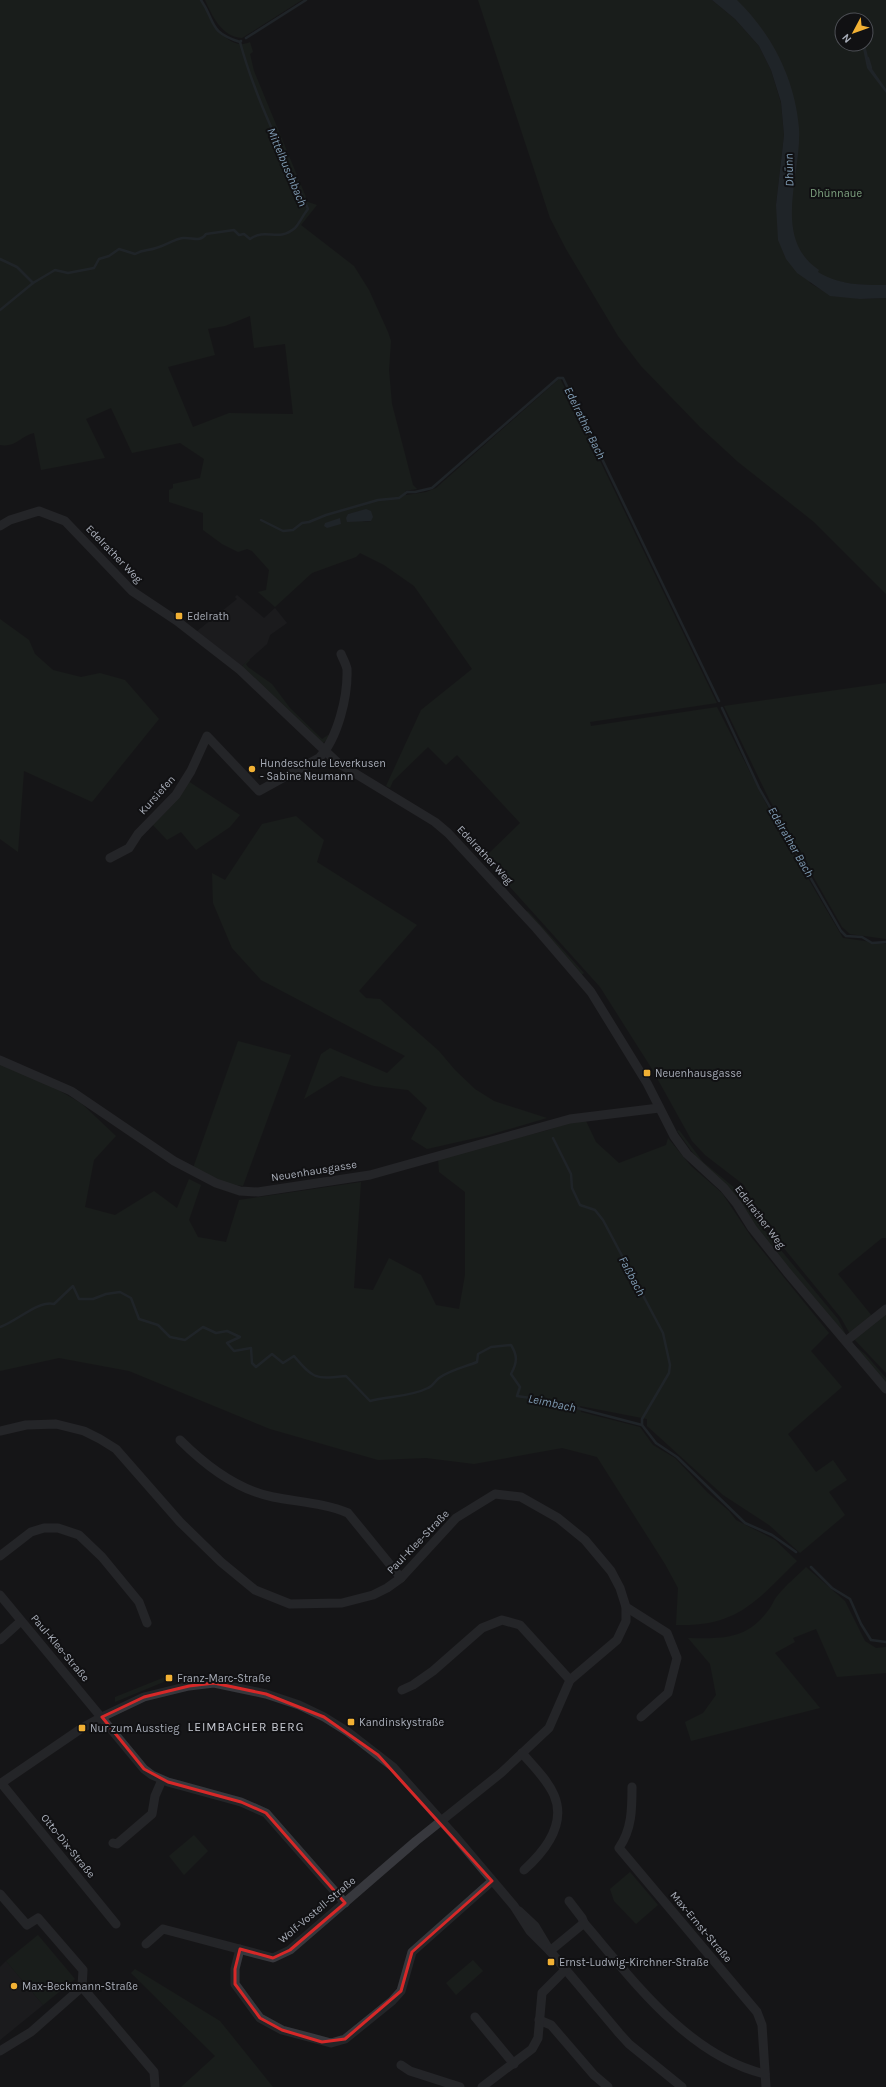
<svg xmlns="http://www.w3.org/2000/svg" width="886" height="2087" font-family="Karla,sans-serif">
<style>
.built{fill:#222225}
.green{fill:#1e261f;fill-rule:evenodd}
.water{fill:#2c353c}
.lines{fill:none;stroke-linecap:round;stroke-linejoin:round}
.stream{stroke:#2c353c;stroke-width:2.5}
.minor{stroke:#37383d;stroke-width:9}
.marked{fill:none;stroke:#d62828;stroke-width:3;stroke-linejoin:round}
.poi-dot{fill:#f2b134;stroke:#111113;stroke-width:1.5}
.labels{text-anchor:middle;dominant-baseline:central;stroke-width:4;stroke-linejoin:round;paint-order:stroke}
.park-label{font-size:11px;fill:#7fa381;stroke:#111113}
.street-label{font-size:11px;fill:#a8adb8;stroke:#111113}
.poi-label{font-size:11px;fill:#a8adb8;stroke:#111113;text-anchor:start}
.water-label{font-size:12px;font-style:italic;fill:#7f9bb3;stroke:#111113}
.neighbourhood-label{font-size:12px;letter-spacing:1px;fill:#c9ccd4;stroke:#111113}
</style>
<rect width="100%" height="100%" fill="#161618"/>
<g class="built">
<polygon points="237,595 264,618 275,608 287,623 270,635 267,644 241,667 196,632 237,599 235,597"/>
<polygon points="6,1961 43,2005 0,2040 0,1967"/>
</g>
<g class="green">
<path d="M0 0H201C209 17 227 53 250 42L253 52 250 54 254 71 308 202 317 205 301 225 354 266 369 290 388 332 391 341 389 370 392 404 413 485 417 489 405 491 406 495 426 492 436 488 560 378 717 703 590 722 591 726 717 707 779 829 843 938 886 944V1238H882L838 1274 872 1316 850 1334 841 1318 765 1225 744 1185 705 1155 692 1141 652 1069 600 987 484 858 520 823 457 755 446 765 428 747 393 781 390 788 386 786 421 710 472 669 414 586 384 565 360 553 356 557 312 573 275 607 258 592 266 590 269 570 252 551 247 549 238 552 222 544 203 530V513L169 502V490L173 488V484L200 478 204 459 180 443 132 453 111 408 86 419 105 458 41 470 34 433C21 436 15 448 0 445ZM250 316 254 348 285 344 293 414 229 413 193 427 168 367 215 355 208 329 225 326ZM364 510H369L371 521C363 524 355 518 348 514Z"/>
<path d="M205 0H302L242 38C222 37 212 16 205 0Z"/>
<polygon points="478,0 712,0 735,19 759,46 771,70 781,103 784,135 776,205 810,283 820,289 860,299 886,298 886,594 814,522 738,462 700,427 641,366 618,336 566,249 550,218"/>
<path d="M725 0H886V285C876 285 865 285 854 284 840 283 828 276 814 277L785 236 790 167 777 67ZM842 20H866V44H842Z"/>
<polygon points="0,619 29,640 35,654 53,670 81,677 100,673 125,680 159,719 92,802 24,771 18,852 0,839"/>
<polygon points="249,659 250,660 246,664 248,667 272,684 290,708 322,739 328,735 330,737 323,743 242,666"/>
<polygon points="886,683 886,939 850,934 842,927 769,799 724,706"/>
<polygon points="188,781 240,815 230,827 196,850 181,832 167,840 152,824"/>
<polygon points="296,816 324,840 317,862 417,925 359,991 366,998 380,999 439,1051 455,1070 475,1089 494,1101 547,1118 489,1135 427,1149 411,1139 427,1108 408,1090 374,1086 341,1076 304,1099 321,1054 330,1048 387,1073 405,1056 261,980 232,948 213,903 212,873 225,880 262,824"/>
<polygon points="528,911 584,973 581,975 525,913"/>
<polygon points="238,1041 291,1055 243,1186 229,1184 193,1168"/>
<path d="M0 1063 53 1087 81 1103 116 1136 94 1160 85 1207 115 1215 154 1191 177 1208 189 1179 201 1185 189 1220 198 1237 226 1242 239 1200 361 1182 354 1288 373 1290 389 1258 421 1275 436 1305 459 1309 465 1275V1192L439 1172 438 1158 548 1130 569 1123 586 1121 596 1142 619 1163 666 1145 668 1138 691 1166 722 1193 752 1238 829 1333 811 1351 842 1387 788 1434 816 1472 833 1460 847 1480 829 1492 845 1515 800 1553 769 1525 723 1495 647 1426V1419L580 1406 581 1412 640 1427 653 1445 675 1458 707 1492 729 1511 736 1520 775 1540 797 1561C756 1601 738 1627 676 1625L678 1588 665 1564 597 1457 562 1448 474 1464 426 1458 378 1460 270 1429 129 1371 59 1358 0 1371Z"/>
<polygon points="679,1130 703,1162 742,1194 745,1192 765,1231 838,1319 847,1337 695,1156 677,1131"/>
<polygon points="885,1314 886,1315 886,1373 854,1339"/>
<polygon points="854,1345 866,1355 886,1378 886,1384"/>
<path d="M806 1567 845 1601 865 1641 876 1648 886 1647V1673L837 1677 816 1629 793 1638 795 1642 775 1653 820 1708 691 1741 685 1722 703 1713 716 1695 710 1664 688 1638C723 1639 748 1640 770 1608 773 1604 774 1599 778 1595 786 1585 797 1576 806 1567Z"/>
<polygon points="165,1677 166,1681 115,1702 115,1697"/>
<polygon points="194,1835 208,1851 184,1875 169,1856"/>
<polygon points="630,1872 658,1905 636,1924 614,1901 610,1889"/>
<polygon points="38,1935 75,1979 43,2005 6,1961"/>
<polygon points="473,1960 483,1971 456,1995 446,1983"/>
<polygon points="135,1969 220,2021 273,2087 181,2087 215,2056 131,1973"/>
</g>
<g class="water">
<path d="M712 0H737C772 34 795 79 799 128 802 175 771 238 819 270L818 272C839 285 862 285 886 285V298L860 299 830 296 797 273 786 259 778 240 776 205 784 135 781 102 771 70 759 46 735 19Z"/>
<polygon points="862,44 865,44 870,66 886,89 886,93 867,68"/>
<polygon points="366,509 371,511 373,517 371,521 347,522 346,518 348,514"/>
<polygon points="340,518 341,524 327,528 324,526 325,523"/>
</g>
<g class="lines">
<g class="stream">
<path d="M201 0C216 22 208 32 240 42"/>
<polyline points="246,38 306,0"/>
<polyline points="868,58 871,68"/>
<polyline points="0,259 17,267 33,283"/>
<path d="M0 310 33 283 55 270 68 273 94 268 99 259 109 256 119 249 135 254C144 249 148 251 156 248 165 246 174 239 183 238 192 237 200 243 206 234L234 230 239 235 244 234 250 239C267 227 277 243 295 228 299 224 303 215 308 209 284 154 256 101 240 42L241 41"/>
<polyline points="261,520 283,531 293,530 302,523 309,522 326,515 378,500 399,498 407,492 415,492 432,488 558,378 563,378 719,701"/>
<polyline points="722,708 759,788 841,931 846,936 862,937 872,943 886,942"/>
<polyline points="553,1138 571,1174 572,1188 580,1205 595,1210 603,1220 663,1333 670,1365 669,1373 642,1419 642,1425"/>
<path d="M0 1327C16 1322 38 1300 54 1304L73 1286 79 1299H93L106 1294 120 1292 131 1298 139 1319 158 1325 170 1337 185 1340 203 1327 216 1333 227 1331 240 1337 227 1343 234 1351 251 1348 252 1363 256 1367 272 1354 283 1363 294 1356C314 1380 316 1379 346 1376L370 1401C389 1396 410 1397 428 1388 433 1386 435 1381 439 1378 450 1370 465 1367 477 1362L478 1354 491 1347 511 1345C518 1356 517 1363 511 1374L520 1387 517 1396 550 1401 642 1425 656 1443 677 1457 745 1523 772 1535 796 1552"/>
<polyline points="811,1567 832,1588 850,1599 861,1624 871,1640 886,1642"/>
</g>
<g class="minor">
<polyline points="0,526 10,520 39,511 65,521 132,591 177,621 240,670 338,763 435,822 448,833 536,928 591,992 647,1083 674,1136 687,1154 724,1188 737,1204 752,1228 787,1272 886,1389"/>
<path d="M110 858 129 848 138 834 176 795 191 771 207 736 259 791 319 758C338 738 348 696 347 669 346 664 343 659 341 654"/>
<polyline points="0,1060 71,1091 174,1161 216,1183 240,1191 258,1192 370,1175 570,1119 659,1108"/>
<polyline points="846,1341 886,1309"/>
<polyline points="0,1431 26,1425 56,1424 84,1431 100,1439 116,1449 180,1522 221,1562 255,1590 290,1604 342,1603 373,1595 387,1588 401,1578 456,1518 495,1494 521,1497 558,1518 585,1540 611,1571 620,1588 626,1607 626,1621 617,1640 570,1680 549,1728 501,1773 416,1841 290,1950 273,1958 163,1929 146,1944"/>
<path d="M180 1440C206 1466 237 1490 273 1497 298 1502 325 1503 348 1513L401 1578"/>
<polyline points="0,1556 31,1532 44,1528 58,1528 79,1535 102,1557 139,1602 147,1623"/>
<polyline points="0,1595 144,1769 152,1775 168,1782 241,1802 266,1813 345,1903"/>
<polyline points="626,1607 667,1633 677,1658 668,1693 641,1717"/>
<polyline points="0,1640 21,1621"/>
<polyline points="402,1690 413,1685 433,1671 482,1628 502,1620 520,1625 570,1680"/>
<path d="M522 1753C533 1766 547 1779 554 1795 567 1825 544 1852 524 1870"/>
<polyline points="0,1784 82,1728 102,1717 144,1697 189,1686 214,1683 266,1694 299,1705 324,1717 348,1732 393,1767 453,1834 514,1906 530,1931 550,1951"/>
<polyline points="2,1784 116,1924"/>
<path d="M632 1787C632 1809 632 1829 619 1848L757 2012 762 2025 766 2087"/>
<polyline points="113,1843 117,1844 152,1814 155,1796 162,1780"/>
<polyline points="0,1894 27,1925 38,1918 83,1970 82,1987"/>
<polyline points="569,1901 582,1918 584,1923"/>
<polyline points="519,1911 535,1926 550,1951 619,2033 629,2044 682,2087"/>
<polyline points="240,1949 235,1969 235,1984 260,2018 282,2030 331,2043 345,2039 392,2001 401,1991 412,1952 492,1881"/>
<path d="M550 1951 584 1923C633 1980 688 2056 765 2074"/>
<polyline points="82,1987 154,2072 155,2086"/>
<polyline points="475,2017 514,2064"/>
<polyline points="539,2020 551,2025 594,2075 608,2087"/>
<polyline points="0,2051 31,2032 82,1987"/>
<polyline points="401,2065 410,2071 460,2087"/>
<polyline points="482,2087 532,2049 538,2038 542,1993 566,1969"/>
</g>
</g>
<path d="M0 0H886V2087H0ZM214 1683 266 1694 324 1717 378 1755 492 1881 412 1952 401 1991 345 2039 322 2042 282 2030 260 2018 235 1984V1969L240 1949 273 1958 290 1950 345 1903 266 1813 241 1802 168 1782 144 1769 102 1717 144 1697 189 1686Z" fill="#161618" fill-opacity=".55" fill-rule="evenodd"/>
<path class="marked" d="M214 1683 266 1694 324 1717 378 1755 492 1881 412 1952 401 1991 345 2039 322 2042 282 2030 260 2018 235 1984V1969L240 1949 273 1958 290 1950 345 1903 266 1813 241 1802 168 1782 144 1769 102 1717 144 1697 189 1686Z"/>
<g class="poi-dot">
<rect x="175" y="612" width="8" height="8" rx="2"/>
<circle cx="252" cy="769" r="4"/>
<rect x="643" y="1069" width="8" height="8" rx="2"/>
<rect x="165" y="1674" width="8" height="8" rx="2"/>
<rect x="347" y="1718" width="8" height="8" rx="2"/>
<rect x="78" y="1724" width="8" height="8" rx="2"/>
<rect x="547" y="1958" width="8" height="8" rx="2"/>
<circle cx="14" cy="1986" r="4"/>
</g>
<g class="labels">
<g class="park-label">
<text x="836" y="193">Dhünnaue</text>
</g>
<g class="street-label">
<text transform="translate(114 554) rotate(46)">Edelrather Weg</text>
<text transform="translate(157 795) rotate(-48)">Kursiefen</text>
<text transform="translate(485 855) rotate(47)">Edelrather Weg</text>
<text transform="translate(314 1171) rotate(-9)">Neuenhausgasse</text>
<text transform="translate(760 1217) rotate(53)">Edelrather Weg</text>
<text transform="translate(418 1542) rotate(-46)">Paul-Klee-Straße</text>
<text transform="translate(60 1648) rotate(50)">Paul-Klee-Straße</text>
<text transform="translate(68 1846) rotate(51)">Otto-Dix-Straße</text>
<text transform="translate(317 1910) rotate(-40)">Wolf-Vostell-Straße</text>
<text transform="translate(701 1927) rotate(50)">Max-Ernst-Straße</text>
</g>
<g class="poi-label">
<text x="187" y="616">Edelrath</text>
<text x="260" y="763">Hundeschule Leverkusen<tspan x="260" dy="13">- Sabine Neumann</tspan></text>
<text x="655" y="1073">Neuenhausgasse</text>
<text x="177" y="1678">Franz-Marc-Straße</text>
<text x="359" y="1722">Kandinskystraße</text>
<text x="90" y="1728">Nur zum Ausstieg</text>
<text x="559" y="1962">Ernst-Ludwig-Kirchner-Straße</text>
<text x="22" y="1986">Max-Beckmann-Straße</text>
</g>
<g class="water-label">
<text transform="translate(287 167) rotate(67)">Mittelbuschbach</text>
<text transform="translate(789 170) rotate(-92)">Dhünn</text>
<text transform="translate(585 423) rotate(64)">Edelrather Bach</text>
<text transform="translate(791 842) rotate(60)">Edelrather Bach</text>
<text transform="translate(632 1276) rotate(62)">Faßbach</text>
<text transform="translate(552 1403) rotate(12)">Leimbach</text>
</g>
<g class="neighbourhood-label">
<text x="246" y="1727">LEIMBACHER BERG</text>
</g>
</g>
<g transform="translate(854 32) rotate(229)"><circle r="19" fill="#111113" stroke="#4d4f55"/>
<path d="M0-3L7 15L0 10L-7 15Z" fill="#f2b134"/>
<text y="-6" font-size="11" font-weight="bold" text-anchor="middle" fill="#a8adb8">N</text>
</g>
</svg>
